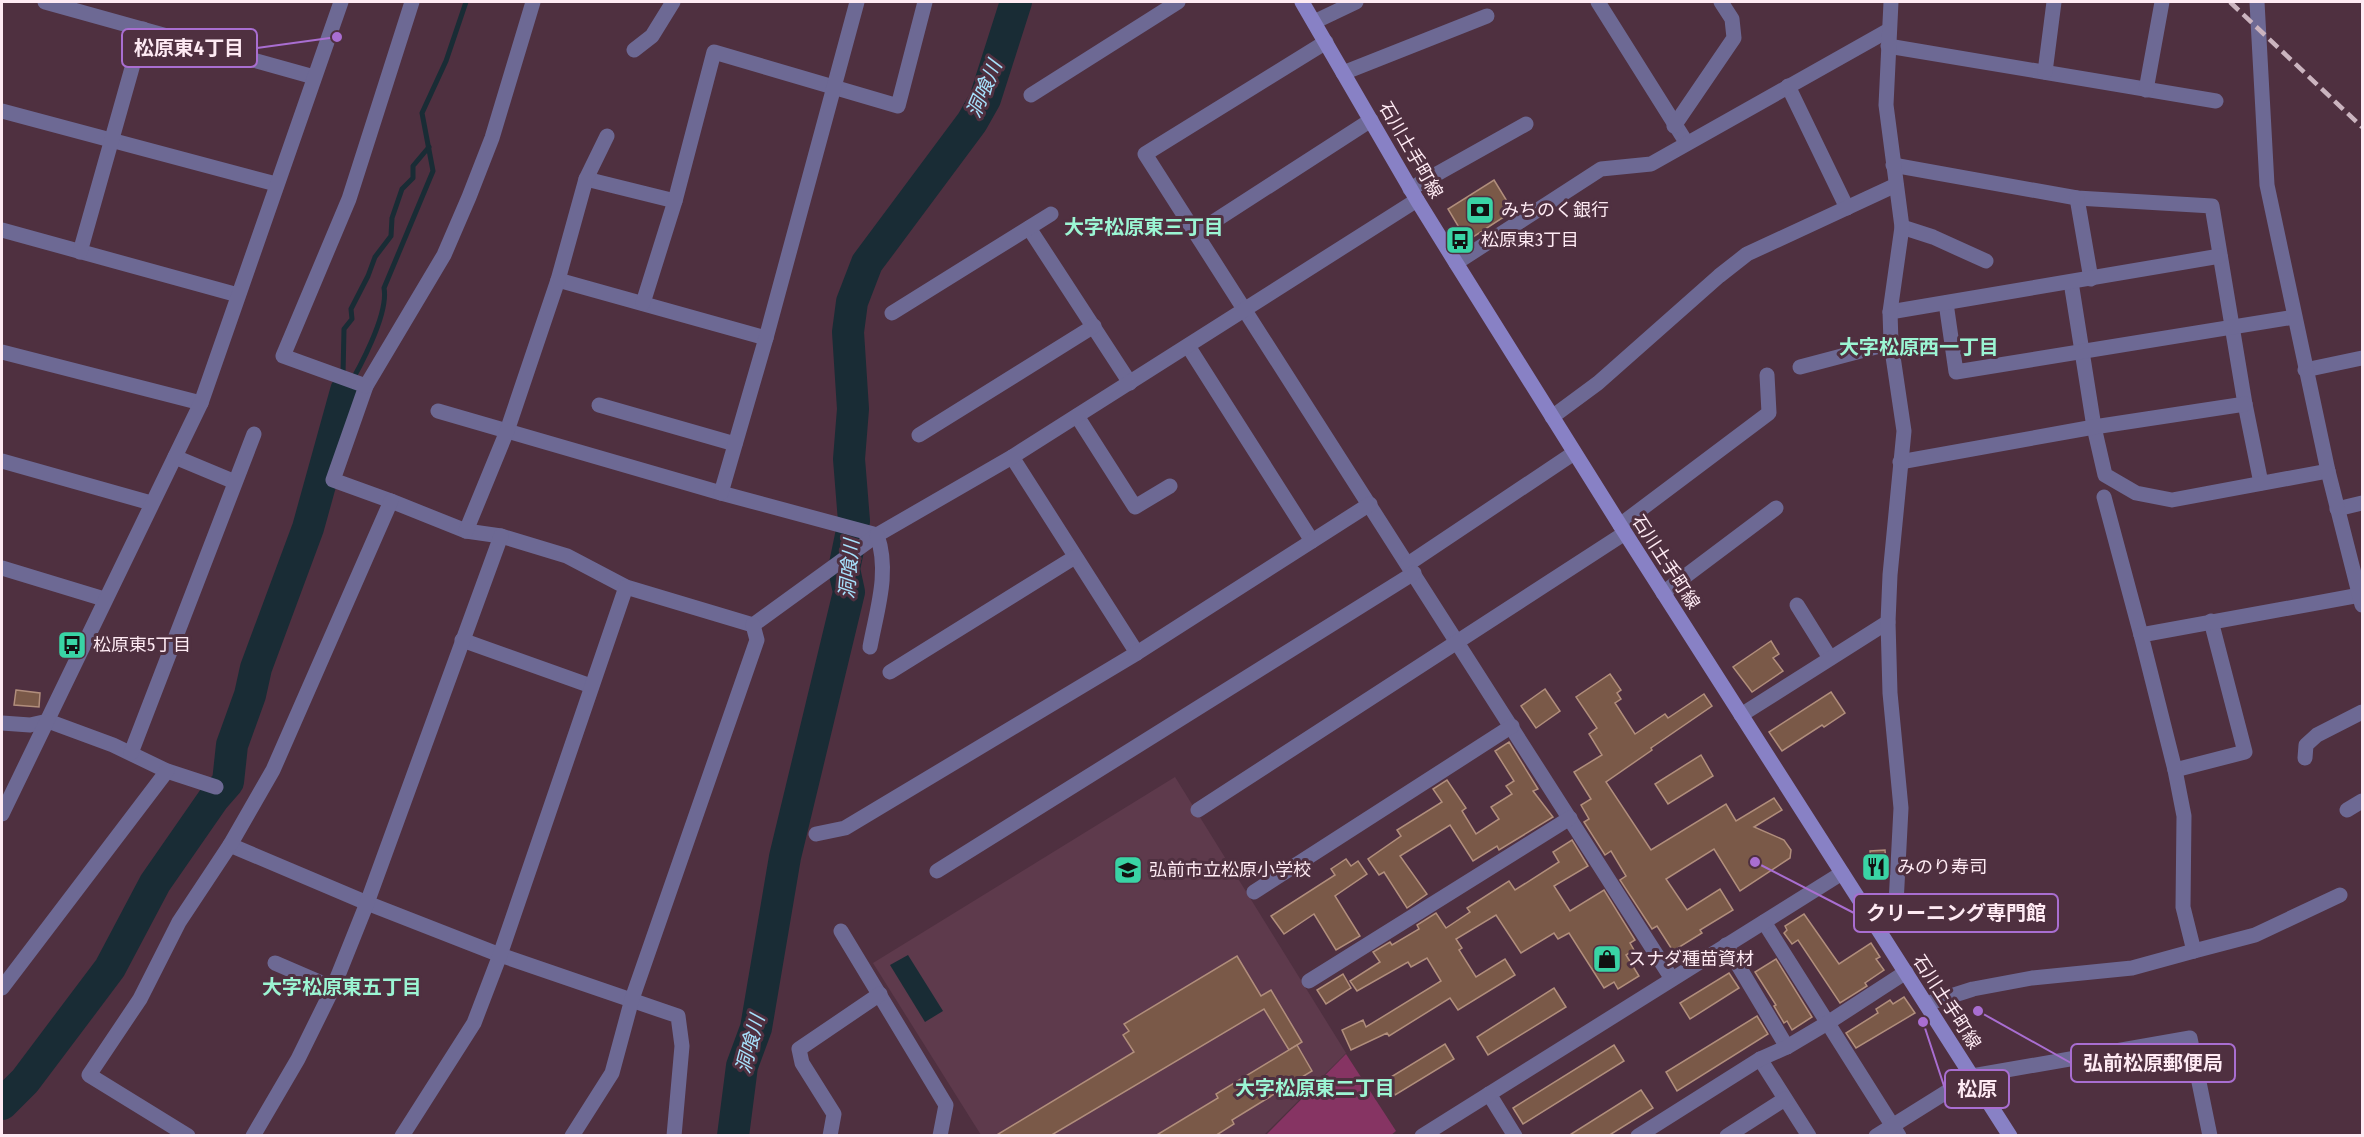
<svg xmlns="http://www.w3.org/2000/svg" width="2364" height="1137" font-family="'Fira Sans Condensed','Noto Sans JP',sans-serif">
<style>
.built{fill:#5e3a4c}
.green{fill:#863463}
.water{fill:#192c35}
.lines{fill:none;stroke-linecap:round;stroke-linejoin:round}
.stream{stroke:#192c35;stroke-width:5}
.river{stroke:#192c35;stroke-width:32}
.building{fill:#7a5948;stroke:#b18e7c;stroke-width:1.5}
.minor{stroke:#6d6994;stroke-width:15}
.tertiary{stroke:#6d6994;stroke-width:15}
.secondary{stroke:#8881c5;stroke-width:15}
.rail{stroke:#cbb4bf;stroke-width:4.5;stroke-dasharray:12 6;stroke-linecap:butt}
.labels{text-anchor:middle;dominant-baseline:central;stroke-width:6;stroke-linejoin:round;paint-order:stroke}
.street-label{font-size:18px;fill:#feeaf3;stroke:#4f3040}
.poi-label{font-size:18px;fill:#feeaf3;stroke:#4f3040;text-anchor:start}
.water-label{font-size:20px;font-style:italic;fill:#a7e2fd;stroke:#4f3040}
.neighbourhood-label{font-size:20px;font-weight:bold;fill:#9bf5d3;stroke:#4f3040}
.leader{fill:none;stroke:#a96ed1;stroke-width:2}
.callout-dot{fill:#a96ed1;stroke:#4f3040;stroke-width:2}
.callout{fill:#4f3040;stroke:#a96ed1;stroke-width:2}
.callout-label{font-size:20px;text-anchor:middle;font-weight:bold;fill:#feeaf3}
</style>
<rect width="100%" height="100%" fill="#4f3040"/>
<polygon class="built" points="1175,777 1346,1053 1264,1135 981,1135 873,963"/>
<polygon class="green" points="1346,1054 1396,1131 1390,1136 1266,1135"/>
<polygon class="water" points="908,955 943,1011 925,1022 890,965"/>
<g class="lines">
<g class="stream">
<polyline points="343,375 344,329 352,319 351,309 368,276 375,257 391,236 392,218 402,189 413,178 413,166 429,147"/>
<path d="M346 391C359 369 389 314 384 288L433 171 422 113 446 61 466 2"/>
</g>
<g class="river">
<polyline points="2,1104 25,1081 110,968 155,883 214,798 228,782 232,745 250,695 256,668 308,528 346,391"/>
<polyline points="733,1136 742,1066 756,1028 785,857 849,592 844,569 854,521 849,459 853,409 848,332 852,302 867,263 972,122 985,99 1016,2"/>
</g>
</g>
<g class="building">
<polygon points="1494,180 1513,211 1467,241 1448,209"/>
<polygon points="1771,641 1779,654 1773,658 1783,671 1752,692 1733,667"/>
<polygon points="1610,674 1621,690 1617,693 1621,699 1615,703 1635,734 1665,714 1668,718 1704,694 1712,706 1651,748 1652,750 1606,782 1651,850 1726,804 1736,821 1774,798 1782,810 1754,827 1784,840 1791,850 1790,858 1740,891 1714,849 1666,879 1687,910 1720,889 1733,910 1700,930 1702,933 1673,951 1657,926 1652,929 1620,880 1626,876 1611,851 1605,855 1584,822 1589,819 1581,805 1591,799 1574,772 1602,755 1589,734 1597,728 1576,697"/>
<polygon points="1545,689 1560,711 1536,728 1521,706"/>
<polygon points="16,690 40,693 39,707 14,705"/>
<polygon points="1831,692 1845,713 1824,727 1822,725 1782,751 1769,732"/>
<polygon points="1509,742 1538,789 1533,791 1553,817 1499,850 1497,846 1473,861 1450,825 1400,856 1427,894 1407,908 1384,872 1379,875 1368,859 1401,836 1397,830 1442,802 1433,789 1447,780 1466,808 1462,811 1476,834 1499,819 1491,807 1512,794 1506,786 1514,781 1495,751"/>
<polygon points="1701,755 1713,776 1668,804 1655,784"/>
<polygon points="1572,840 1588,866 1554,886 1570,911 1604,890 1635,940 1630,943 1634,950 1626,955 1639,976 1618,989 1614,982 1604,988 1569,933 1558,939 1554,933 1521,953 1496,915 1456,939 1462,948 1459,950 1476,977 1505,959 1515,975 1458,1010 1450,998 1389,1036 1387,1033 1351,1050 1342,1030 1363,1020 1366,1027 1441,981 1427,958 1411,967 1408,962 1357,991 1350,981 1380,962 1373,952 1390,942 1392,945 1419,929 1417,925 1436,913 1446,928 1470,912 1467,908 1509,881 1515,890 1559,862 1553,852"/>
<polygon points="1885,850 1887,875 1866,877 1865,860 1871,860 1870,851"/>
<polygon points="1346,859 1351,866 1358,861 1367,874 1335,896 1360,936 1336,950 1314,914 1284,934 1271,916 1335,875 1331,869"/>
<polygon points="1804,914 1839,964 1871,943 1880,957 1876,959 1884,970 1865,983 1867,986 1840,1003 1798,940 1792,944 1784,933 1787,930 1785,926"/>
<polygon points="1237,956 1261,996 1271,990 1302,1042 1289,1050 1264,1009 1050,1136 995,1136 1134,1052 1123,1035 1129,1031 1124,1024"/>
<polygon points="1776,959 1812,1017 1792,1030 1787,1021 1784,1023 1774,1006 1776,1005 1755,972"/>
<polygon points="1729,973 1739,988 1690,1019 1680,1003"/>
<polygon points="1343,974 1351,988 1326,1004 1317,990"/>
<polygon points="1554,988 1566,1007 1488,1055 1477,1037"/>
<polygon points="1904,997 1915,1013 1856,1048 1846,1033 1878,1013 1876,1009 1890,1000 1893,1004"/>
<polygon points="1757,1016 1768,1034 1677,1091 1666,1072"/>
<polygon points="1445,1044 1454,1059 1395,1095 1386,1080"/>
<polygon points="1297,1045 1312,1071 1232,1120 1234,1124 1215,1136 1155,1136 1218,1098 1216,1094"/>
<polygon points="1614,1045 1624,1061 1523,1124 1513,1108"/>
<polygon points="1641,1090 1653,1108 1608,1136 1568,1136"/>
</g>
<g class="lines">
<g class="minor">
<polyline points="45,2 314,77"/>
<polyline points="533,2 492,138 469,197 444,255 366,386 333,480 391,501 466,531 501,536 567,556 626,587 753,625"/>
<polyline points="1598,2 1686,142"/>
<polyline points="1314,22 1356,2"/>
<polyline points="1326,42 1145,154 1672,979"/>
<polyline points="1888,46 2216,101"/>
<polyline points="634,50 652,36 673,2"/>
<polyline points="2045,72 2054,2"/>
<polyline points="1343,73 1487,16"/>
<polyline points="1788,86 1847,208"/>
<polyline points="2146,90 2162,2"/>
<polyline points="1031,95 1178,2"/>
<polyline points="2,111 276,184"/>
<polyline points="1674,126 1734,38 1732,19 1721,2"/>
<polyline points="1893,165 2077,198 2212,206 2245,404 2261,483"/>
<polyline points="586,179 675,201"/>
<polyline points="1410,189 1526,124"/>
<polyline points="2077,198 2091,279"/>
<polyline points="1902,227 1933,237 1986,261"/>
<polyline points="1029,228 1130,383"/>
<polyline points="2,230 238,295"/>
<polyline points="1196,233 1371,120"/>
<polyline points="80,252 143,29"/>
<polyline points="1456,263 1601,169 1651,164 1889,30"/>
<polyline points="558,280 766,338"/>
<polyline points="2071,282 2094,427 2105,475 2136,493 2172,500 2328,471"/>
<polyline points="643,303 675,201 714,52 898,106 925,2"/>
<polyline points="1946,303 1956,372 2294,317"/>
<polyline points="1890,312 2220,256"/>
<polyline points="892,313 1051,214"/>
<polyline points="1188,346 1312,541"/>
<polyline points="2,352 201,403"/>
<polyline points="1800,367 1891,343"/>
<polyline points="2305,370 2362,358"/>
<polyline points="366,386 283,356 349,199 412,2"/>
<polyline points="599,405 735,444"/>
<polyline points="438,411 721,493 877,535"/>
<polyline points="1077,416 1135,507 1170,486"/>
<polyline points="1552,417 1598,383 1719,276 1747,254 1896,185"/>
<polyline points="919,435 1094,326"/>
<polyline points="175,457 235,482"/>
<polyline points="1012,457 1137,653"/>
<polyline points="2,461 151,503"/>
<polyline points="1900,462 2094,427 2245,404"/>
<polyline points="721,493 766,338 857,2"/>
<polyline points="2104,497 2141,635"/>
<polyline points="2337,509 2362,503"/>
<polyline points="1620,525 1769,413 1767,375"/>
<polyline points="466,531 507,431 558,280 586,179 607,136"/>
<polyline points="1408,564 1574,453"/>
<polyline points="2,568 104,599"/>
<polyline points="1663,593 1776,508"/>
<polyline points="1797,605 1830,658"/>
<polyline points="753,625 877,535 1012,457 1417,200"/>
<polyline points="462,640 591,686"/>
<path d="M870 647C877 609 890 572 877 535"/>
<polyline points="890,672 1075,557"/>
<polyline points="1741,715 1888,622"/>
<polyline points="2,723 30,725 48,721 113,745 167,771 216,787"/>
<polyline points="131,753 254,434"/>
<polyline points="2305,758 2306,745 2317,735 2362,712"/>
<polyline points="2175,770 2245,752 2211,621"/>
<polyline points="1198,810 1625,533"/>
<polyline points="2347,810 2362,801"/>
<polyline points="816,834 845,828 1137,653 1370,504"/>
<polyline points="230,845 367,903 500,955 678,1016 682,1046 674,1136"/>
<polyline points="937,871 1414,573"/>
<polyline points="1254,892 1512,726"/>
<polyline points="1764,922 1899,1136"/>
<polyline points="1877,928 1893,914 1896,904 1901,808 1890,693 1888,622 1890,575 1904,431 1891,343 1890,312 1902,227 1886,105 1891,2"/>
<polyline points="841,931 946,1105 940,1136"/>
<polyline points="1726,945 1787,1047"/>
<polyline points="2194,951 2255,935 2340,895"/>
<polyline points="275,963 333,988"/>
<polyline points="1309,981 1570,818"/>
<polyline points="2,988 167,771"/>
<polyline points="1926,1004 1973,989 2032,978 2132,968 2194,951 2183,907 2184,816 2175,770 2141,635 2360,595"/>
<polyline points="1760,1059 1809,1136"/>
<polyline points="1489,1094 1515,1136"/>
<polyline points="188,1136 89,1075 140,999 179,922 230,845 273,770 391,501"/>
<polyline points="253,1136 298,1059 333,988 367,903 501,536"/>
<polyline points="402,1136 474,1023 500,955 626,587"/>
<polyline points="572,1136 612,1073 632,999 757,640 753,625"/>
<polyline points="830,1136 834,1114 802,1063 799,1049 880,994"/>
<polyline points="1638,1136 1760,1059 1787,1047 1829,1022 1906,972"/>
<polyline points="1727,1136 1785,1099"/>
<polyline points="1876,1136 1972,1076 2190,1038 2210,1136"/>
</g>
<g class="tertiary">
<polyline points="2257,2 2267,185 2328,471 2362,605"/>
<polyline points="2,814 201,403 341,2"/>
<polyline points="1422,1136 1842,873"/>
</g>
<polyline class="secondary" points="1302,2 1417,200 1456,263 1620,525 2010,1136"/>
<polyline class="rail" points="2230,2 2362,127"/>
</g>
<defs>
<g id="bank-square" transform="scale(1.5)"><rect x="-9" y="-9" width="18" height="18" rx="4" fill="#39d4a5" stroke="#4f3040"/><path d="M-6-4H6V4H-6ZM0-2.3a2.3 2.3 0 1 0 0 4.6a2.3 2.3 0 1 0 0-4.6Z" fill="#111"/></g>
<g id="bus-square" transform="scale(1.5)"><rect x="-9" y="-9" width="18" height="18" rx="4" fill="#39d4a5" stroke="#4f3040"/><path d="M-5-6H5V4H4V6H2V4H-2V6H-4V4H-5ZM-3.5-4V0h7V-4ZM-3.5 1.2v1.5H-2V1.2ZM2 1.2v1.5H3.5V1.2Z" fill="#111"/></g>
<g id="restaurant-square" transform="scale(1.5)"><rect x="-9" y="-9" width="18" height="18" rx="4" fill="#39d4a5" stroke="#4f3040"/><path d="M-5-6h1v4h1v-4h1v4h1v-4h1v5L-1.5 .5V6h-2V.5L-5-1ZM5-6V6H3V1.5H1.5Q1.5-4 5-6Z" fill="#111"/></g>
<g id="school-square" transform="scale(1.5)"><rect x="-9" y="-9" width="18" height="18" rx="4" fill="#39d4a5" stroke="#4f3040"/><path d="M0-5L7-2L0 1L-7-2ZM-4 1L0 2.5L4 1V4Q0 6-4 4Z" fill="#111"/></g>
<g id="shop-square" transform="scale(1.5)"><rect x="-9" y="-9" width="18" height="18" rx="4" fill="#39d4a5" stroke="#4f3040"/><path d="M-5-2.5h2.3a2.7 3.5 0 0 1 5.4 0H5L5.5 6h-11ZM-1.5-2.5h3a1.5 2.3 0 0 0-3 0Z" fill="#111"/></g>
</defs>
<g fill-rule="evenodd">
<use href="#bank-square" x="1480" y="210"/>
<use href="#bus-square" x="1460" y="240"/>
<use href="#bus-square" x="72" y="645"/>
<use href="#restaurant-square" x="1876" y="867"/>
<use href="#school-square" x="1128" y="870"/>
<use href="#shop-square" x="1607" y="959"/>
</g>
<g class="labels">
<g class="street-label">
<text transform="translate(1411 150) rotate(60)">石川土手町線</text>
<text transform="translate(1666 562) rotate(57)">石川土手町線</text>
<text transform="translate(1947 1002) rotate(57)">石川土手町線</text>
</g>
<g class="poi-label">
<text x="1501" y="210">みちのく銀行</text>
<text x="1481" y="240">松原東3丁目</text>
<text x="93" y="645">松原東5丁目</text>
<text x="1897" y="867">みのり寿司</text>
<text x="1149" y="870">弘前市立松原小学校</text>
<text x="1628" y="959">スナダ種苗資材</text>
</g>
<g class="water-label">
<text transform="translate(984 89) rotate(-67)">洞喰川</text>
<text transform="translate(849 569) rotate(-85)">洞喰川</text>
<text transform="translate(750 1044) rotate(-75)">洞喰川</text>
</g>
<g class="neighbourhood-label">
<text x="1144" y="227">大字松原東三丁目</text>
<text x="1919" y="347">大字松原西一丁目</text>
<text x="342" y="987">大字松原東五丁目</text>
<text x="1315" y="1088">大字松原東二丁目</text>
</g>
</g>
<path class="leader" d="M337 37L257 48M1755 862L1854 913M1978 1011L2071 1063M1923 1022L1945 1089"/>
<g class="callout-dot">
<circle cx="337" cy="37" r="6"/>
<circle cx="1755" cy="862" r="6"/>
<circle cx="1978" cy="1011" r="6"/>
<circle cx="1923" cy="1022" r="6"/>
</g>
<g class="callout">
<rect x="122" y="29" width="135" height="38" rx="6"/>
<rect x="1854" y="894" width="204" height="38" rx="6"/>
<rect x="2071" y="1044" width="164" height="38" rx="6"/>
<rect x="1945" y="1070" width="64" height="38" rx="6"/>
</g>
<g class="callout-label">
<text x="189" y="55">松原東4丁目</text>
<text x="1956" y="920">クリーニング専門館</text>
<text x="2153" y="1070">弘前松原郵便局</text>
<text x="1977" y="1096">松原</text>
</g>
<rect width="2364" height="1137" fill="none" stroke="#feeaf3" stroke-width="6"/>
</svg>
